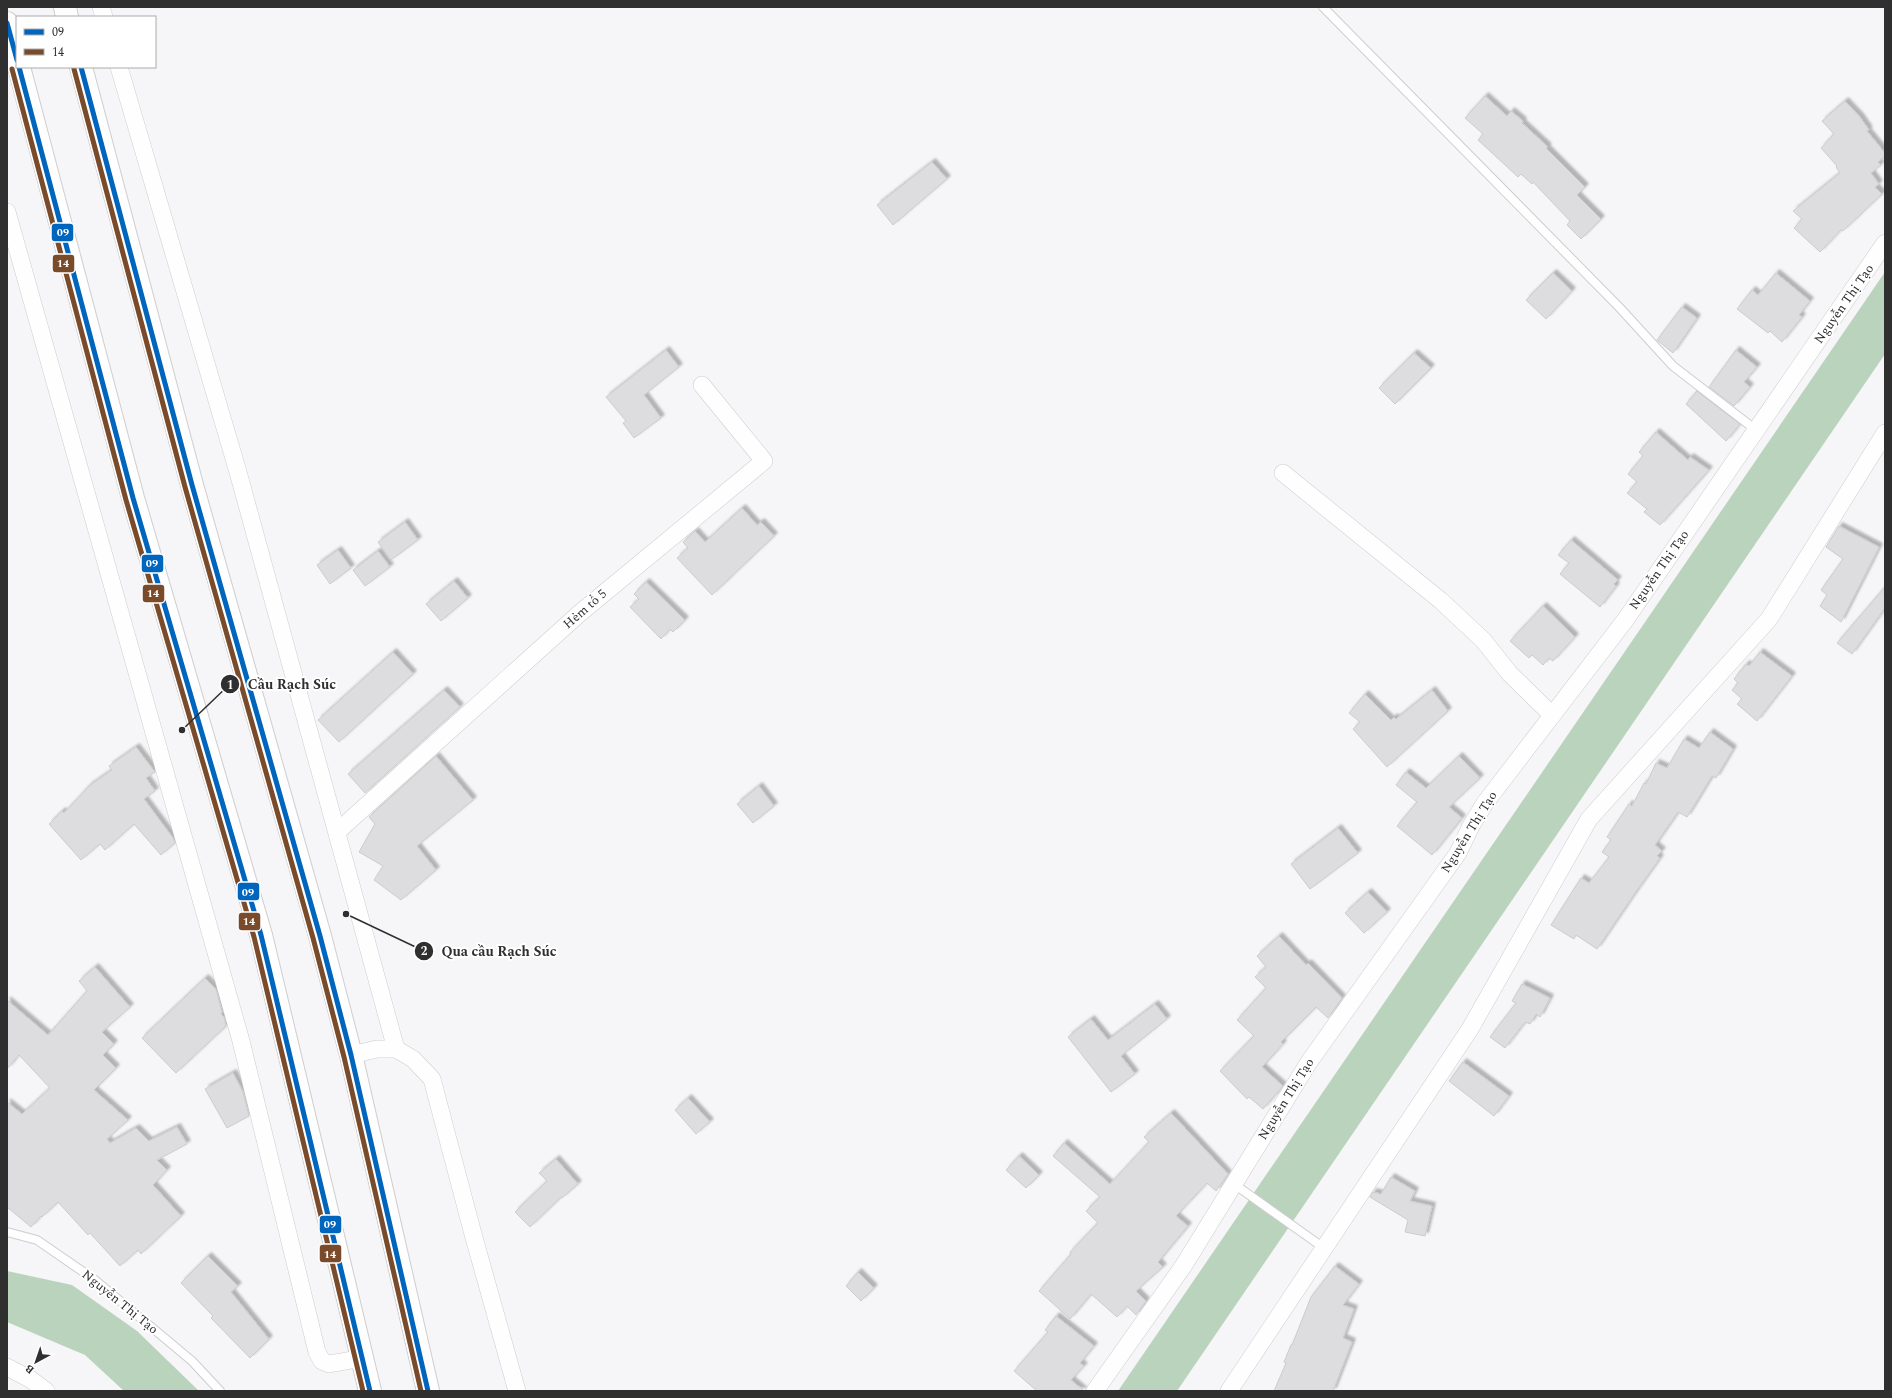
<svg xmlns="http://www.w3.org/2000/svg" width="1892" height="1398" font-family="Spectral,serif">
<style>
.water{fill:#bad3bc}
.building{fill:#dddcde;stroke:#cccbcd;filter:url(#shadow)}
.lines{fill:none;stroke-linecap:round;stroke-linejoin:round}
.lane-casing{stroke:#cecdcf;stroke-width:10}
.street-casing{stroke:#cecdcf;stroke-width:18}
.secondary-casing{stroke:#cecdcf;stroke-width:24}
.lane{stroke:#fefefe;stroke-width:8}
.street{stroke:#fefefe;stroke-width:17}
.secondary{stroke:#fefefe;stroke-width:22}
.bus-1-casing{stroke:#fff;stroke-width:8}
.bus-2-casing{stroke:#fff;stroke-width:8}
.bus-1{stroke:#0065bd;stroke-width:5}
.bus-2{stroke:#7a4b2a;stroke-width:5}
.labels{text-anchor:middle;dominant-baseline:central;stroke-width:4;stroke-linejoin:round;paint-order:stroke}
.street-label{font-size:13px;fill:#2f2f30;stroke:#fff}
.leader{fill:none;stroke:#2f2f30;stroke-width:1.5}
.callout-dot{fill:#2f2f30;stroke:#fff;stroke-width:1.5}
.mark-label{font-size:12px;text-anchor:middle;font-weight:bold;fill:#fff}
.callout-label{font-size:14px;text-anchor:middle;font-weight:bold;fill:#2f2f30;stroke:#fff;stroke-width:4;stroke-linejoin:round;paint-order:stroke}
.line-badge{stroke:#fff;stroke-width:1.5}
.badge-label{font-size:11px;text-anchor:middle;font-weight:bold;fill:#fff}
</style>
<defs>
<filter id="shadow"><feDropShadow dx="3.5" dy="-3.5" stdDeviation="1" flood-color="#0004"/></filter>
</defs>
<rect width="100%" height="100%" fill="#f6f5f7"/>
<g class="water">
<polygon points="1885,272 1885,354 1177,1391 1118,1391"/>
<polygon points="7,1271 72,1285 137,1331 199,1391 124,1391 85,1355 7,1322"/>
</g>
<g class="building">
<polygon points="1485,96 1507,116 1511,111 1523,121 1522,123 1548,147 1546,148 1585,187 1577,195 1601,219 1581,239 1567,225 1570,221 1533,182 1532,184 1521,174 1518,177 1478,140 1483,134 1465,118"/>
<polygon points="1845,101 1860,117 1869,130 1867,131 1885,153 1885,156 1878,162 1881,165 1871,173 1879,184 1875,187 1882,194 1843,231 1841,230 1820,252 1794,228 1802,219 1793,211 1840,173 1836,167 1837,166 1821,148 1834,134 1822,121"/>
<polygon points="932,162 947,179 893,225 877,205"/>
<polygon points="1553,273 1572,291 1546,319 1526,300"/>
<polygon points="1776,273 1810,301 1799,315 1802,317 1782,342 1770,331 1768,333 1737,309 1752,290 1758,295"/>
<polygon points="1682,307 1697,318 1673,353 1657,340"/>
<polygon points="666,350 679,367 644,395 661,418 634,438 623,423 626,421 606,397"/>
<polygon points="1736,350 1757,367 1744,382 1750,387 1734,406 1709,387"/>
<polygon points="1414,353 1431,368 1395,404 1379,388"/>
<polygon points="1697,391 1740,424 1726,441 1686,404"/>
<polygon points="1656,432 1688,460 1690,457 1709,470 1660,525 1644,512 1647,509 1627,493 1637,482 1628,474 1643,456 1639,452"/>
<polygon points="742,508 757,525 761,522 774,536 712,595 677,558 688,548 683,542 695,531 705,542"/>
<polygon points="405,522 418,540 391,560 378,542"/>
<polygon points="1839,526 1879,547 1841,622 1820,606 1827,595 1821,590 1843,559 1826,547"/>
<polygon points="1571,540 1618,580 1614,584 1616,586 1600,607 1560,574 1569,563 1558,555"/>
<polygon points="338,550 351,568 330,584 317,565"/>
<polygon points="378,551 390,567 365,586 353,570"/>
<polygon points="454,581 468,598 441,621 426,604"/>
<polygon points="646,582 685,620 673,632 670,629 661,639 630,607 639,599 634,594"/>
<polygon points="1884,588 1885,608 1852,654 1837,643"/>
<polygon points="1543,606 1575,637 1553,661 1549,658 1543,665 1532,655 1529,658 1510,641"/>
<polygon points="393,652 413,674 339,742 318,720"/>
<polygon points="1760,652 1792,676 1757,721 1737,704 1742,699 1732,690 1738,683 1734,679 1746,664 1749,666"/>
<polygon points="444,690 460,707 365,793 348,774"/>
<polygon points="1432,690 1448,711 1387,767 1353,729 1360,722 1349,713 1365,694 1391,720 1394,717 1396,719"/>
<polygon points="1710,732 1733,749 1716,778 1712,776 1687,817 1678,812 1655,845 1662,851 1657,856 1660,858 1635,893 1597,949 1576,935 1574,939 1551,925 1581,878 1589,883 1609,857 1602,852 1611,840 1607,837 1629,804 1632,806 1644,783 1646,784 1656,763 1667,768 1684,739 1699,748"/>
<polygon points="136,747 155,772 146,778 155,791 144,799 173,838 175,843 161,855 134,824 105,850 100,844 81,860 49,824 62,811 64,813 89,786 112,770 109,766"/>
<polygon points="436,756 473,800 417,846 436,870 401,900 374,880 383,866 359,852 375,824 369,817"/>
<polygon points="1459,756 1480,778 1449,807 1462,818 1432,855 1397,826 1417,802 1396,785 1406,772 1426,788"/>
<polygon points="759,786 774,806 753,823 737,804"/>
<polygon points="1338,828 1358,853 1310,889 1291,864"/>
<polygon points="1368,892 1387,912 1364,933 1345,913"/>
<polygon points="1279,936 1306,965 1308,963 1342,998 1328,1018 1316,1007 1281,1042 1283,1044 1262,1067 1283,1086 1263,1109 1249,1097 1247,1099 1220,1071 1254,1036 1237,1020 1266,988 1255,977 1266,967 1257,956"/>
<polygon points="95,967 130,1007 102,1032 114,1044 103,1055 116,1068 94,1090 128,1120 107,1139 110,1143 136,1128 149,1141 177,1127 187,1144 157,1160 167,1170 153,1185 181,1216 141,1254 138,1250 120,1266 90,1233 88,1235 58,1202 42,1217 41,1216 31,1227 7,1207 7,1102 22,1114 50,1088 19,1055 7,1069 7,1000 48,1035 87,991 79,981"/>
<polygon points="205,978 216,989 222,1012 221,1014 224,1017 226,1026 176,1073 142,1038"/>
<polygon points="1522,984 1550,998 1540,1017 1536,1014 1530,1024 1525,1022 1505,1048 1490,1037 1516,1003 1512,1001"/>
<polygon points="1155,1004 1167,1019 1121,1056 1135,1074 1111,1092 1068,1037 1091,1019 1108,1040"/>
<polygon points="1463,1062 1509,1096 1494,1116 1449,1081"/>
<polygon points="233,1073 243,1092 249,1116 227,1128 205,1089"/>
<polygon points="688,1098 710,1122 696,1134 675,1110"/>
<polygon points="1171,1113 1228,1174 1216,1191 1207,1183 1176,1216 1188,1226 1158,1262 1163,1267 1136,1291 1146,1301 1136,1315 1127,1306 1117,1317 1091,1294 1070,1319 1039,1291 1071,1254 1070,1252 1098,1223 1086,1211 1100,1197 1053,1156 1064,1143 1110,1184 1149,1142 1144,1137"/>
<polygon points="1019,1156 1039,1175 1026,1188 1006,1170"/>
<polygon points="556,1159 578,1184 562,1198 561,1197 530,1227 515,1212 547,1181 539,1173"/>
<polygon points="1391,1177 1415,1191 1410,1201 1432,1206 1425,1236 1405,1232 1408,1220 1370,1197 1373,1192 1381,1194"/>
<polygon points="208,1256 238,1286 231,1292 269,1339 250,1358 211,1318 213,1316 181,1283"/>
<polygon points="1335,1266 1359,1284 1343,1305 1354,1309 1343,1338 1352,1342 1333,1391 1274,1391 1286,1363 1284,1362 1291,1345 1292,1345 1311,1297"/>
<polygon points="858,1272 874,1288 861,1301 846,1286"/>
<polygon points="1056,1316 1094,1346 1080,1363 1084,1366 1071,1380 1084,1391 1037,1391 1014,1371 1048,1332 1045,1330"/>
</g>
<g class="lines">
<g class="lane-casing">
<g id="lane">
<polyline points="1323,7 1619,307 1673,366 1756,430"/>
<polyline points="1234,1184 1324,1248"/>
<polyline points="7,1232 37,1240 95,1280 192,1361 220,1391"/>
</g>
</g>
<g class="street-casing">
<g id="street">
<polyline points="101,7 104,17"/>
<polyline points="119,67 238,472 396,1049"/>
<polyline points="7,212 241,1041 317,1352 322,1361 329,1364 363,1358"/>
<polyline points="1283,473 1440,600 1483,640 1510,674 1552,715"/>
<polyline points="338,831 580,613 764,461 702,385"/>
<polyline points="351,1055 377,1049 396,1049 413,1059 432,1079 473,1234 517,1391"/>
<polyline points="7,1367 30,1379 46,1391"/>
<polyline points="1095,1391 1184,1265 1309,1062 1458,853 1471,826 1485,803 1626,619 1885,243"/>
<polyline points="1229,1391 1470,1029 1589,819 1769,619 1885,433"/>
</g>
</g>
<g class="secondary-casing">
<g id="secondary">
<polyline points="65,7 67,17"/>
<polyline points="7,23 17,60"/>
<polyline points="19,67 133,498 261,935 370,1391"/>
<polyline points="81,67 192,485 320,936 351,1055 428,1391"/>
</g>
</g>
<use href="#lane" class="lane"/>
<use href="#street" class="street"/>
<use href="#secondary" class="secondary"/>
<g class="bus-1-casing">
<g id="bus-1">
<polyline points="7,23 17,60"/>
<polyline points="19,67 133,498 261,935 370,1391"/>
<polyline points="81,67 192,485 320,936 351,1055 428,1391"/>
</g>
</g>
<g class="bus-2-casing">
<g id="bus-2">
<polyline points="12,69 126,500 254,937 363,1391"/>
<polyline points="74,69 185,487 313,938 344,1057 421,1391"/>
</g>
</g>
<use href="#bus-1" class="bus-1"/>
<use href="#bus-2" class="bus-2"/>
</g>
<g class="labels">
<g class="street-label">
<text transform="translate(1844 304) rotate(-55)">Nguyễn Thị Tạo</text>
<text transform="translate(1659 570) rotate(-55)">Nguyễn Thị Tạo</text>
<text transform="translate(585 609) rotate(-41)">Hẻm tổ 5</text>
<text transform="translate(1469 832) rotate(-58)">Nguyễn Thị Tạo</text>
<text transform="translate(1286 1099) rotate(-58)">Nguyễn Thị Tạo</text>
<text transform="translate(120 1302) rotate(39)">Nguyễn Thị Tạo</text>
</g>
</g>
<path class="leader" d="M182 730L230 684M346 914L424 951"/>
<g class="callout-dot">
<circle cx="182" cy="730" r="4"/>
<circle cx="346" cy="914" r="4"/>
<circle cx="230" cy="684" r="10"/>
<circle cx="424" cy="951" r="10"/>
</g>
<g class="mark-label">
<text x="230" y="689">1</text>
<text x="424" y="955">2</text>
</g>
<g class="callout-label">
<text x="292" y="689">Cầu Rạch Súc</text>
<text x="499" y="956">Qua cầu Rạch Súc</text>
</g>
<g class="line-badge">
<rect x="51" y="223" width="23" height="19" rx="4" fill="#0065bd"/>
<rect x="52" y="254" width="23" height="19" rx="4" fill="#7a4b2a"/>
<rect x="141" y="554" width="23" height="19" rx="4" fill="#0065bd"/>
<rect x="142" y="584" width="23" height="19" rx="4" fill="#7a4b2a"/>
<rect x="237" y="882" width="23" height="19" rx="4" fill="#0065bd"/>
<rect x="238" y="912" width="23" height="19" rx="4" fill="#7a4b2a"/>
<rect x="319" y="1215" width="23" height="19" rx="4" fill="#0065bd"/>
<rect x="319" y="1244" width="23" height="19" rx="4" fill="#7a4b2a"/>
</g>
<g class="badge-label">
<text x="63" y="236">09</text>
<text x="63" y="267">14</text>
<text x="152" y="567">09</text>
<text x="153" y="597">14</text>
<text x="248" y="896">09</text>
<text x="249" y="925">14</text>
<text x="330" y="1228">09</text>
<text x="330" y="1258">14</text>
</g>
<rect width="1892" height="1398" fill="none" stroke="#2f2f30" stroke-width="16"/>
<rect x="16" y="16" width="140" height="52" fill="#ffffff" stroke="#acacac"/>
<rect x="24" y="29" width="20" height="6" fill="#0065bd" stroke="#acacac"/>
<text x="52" y="36" font-size="12" fill="#2f2f30">09</text>
<rect x="24" y="49" width="20" height="6" fill="#7a4b2a" stroke="#acacac"/>
<text x="52" y="56" font-size="12" fill="#2f2f30">14</text>
<g transform="translate(36 1362) rotate(220)" stroke="#ffffff" stroke-width="3" paint-order="stroke">
<path d="M0-3L7 15L0 10L-7 15Z" fill="#2f2f30"/>
<text y="-6" font-size="11" font-weight="bold" text-anchor="middle" fill="#2f2f30">B</text>
</g>
</svg>
